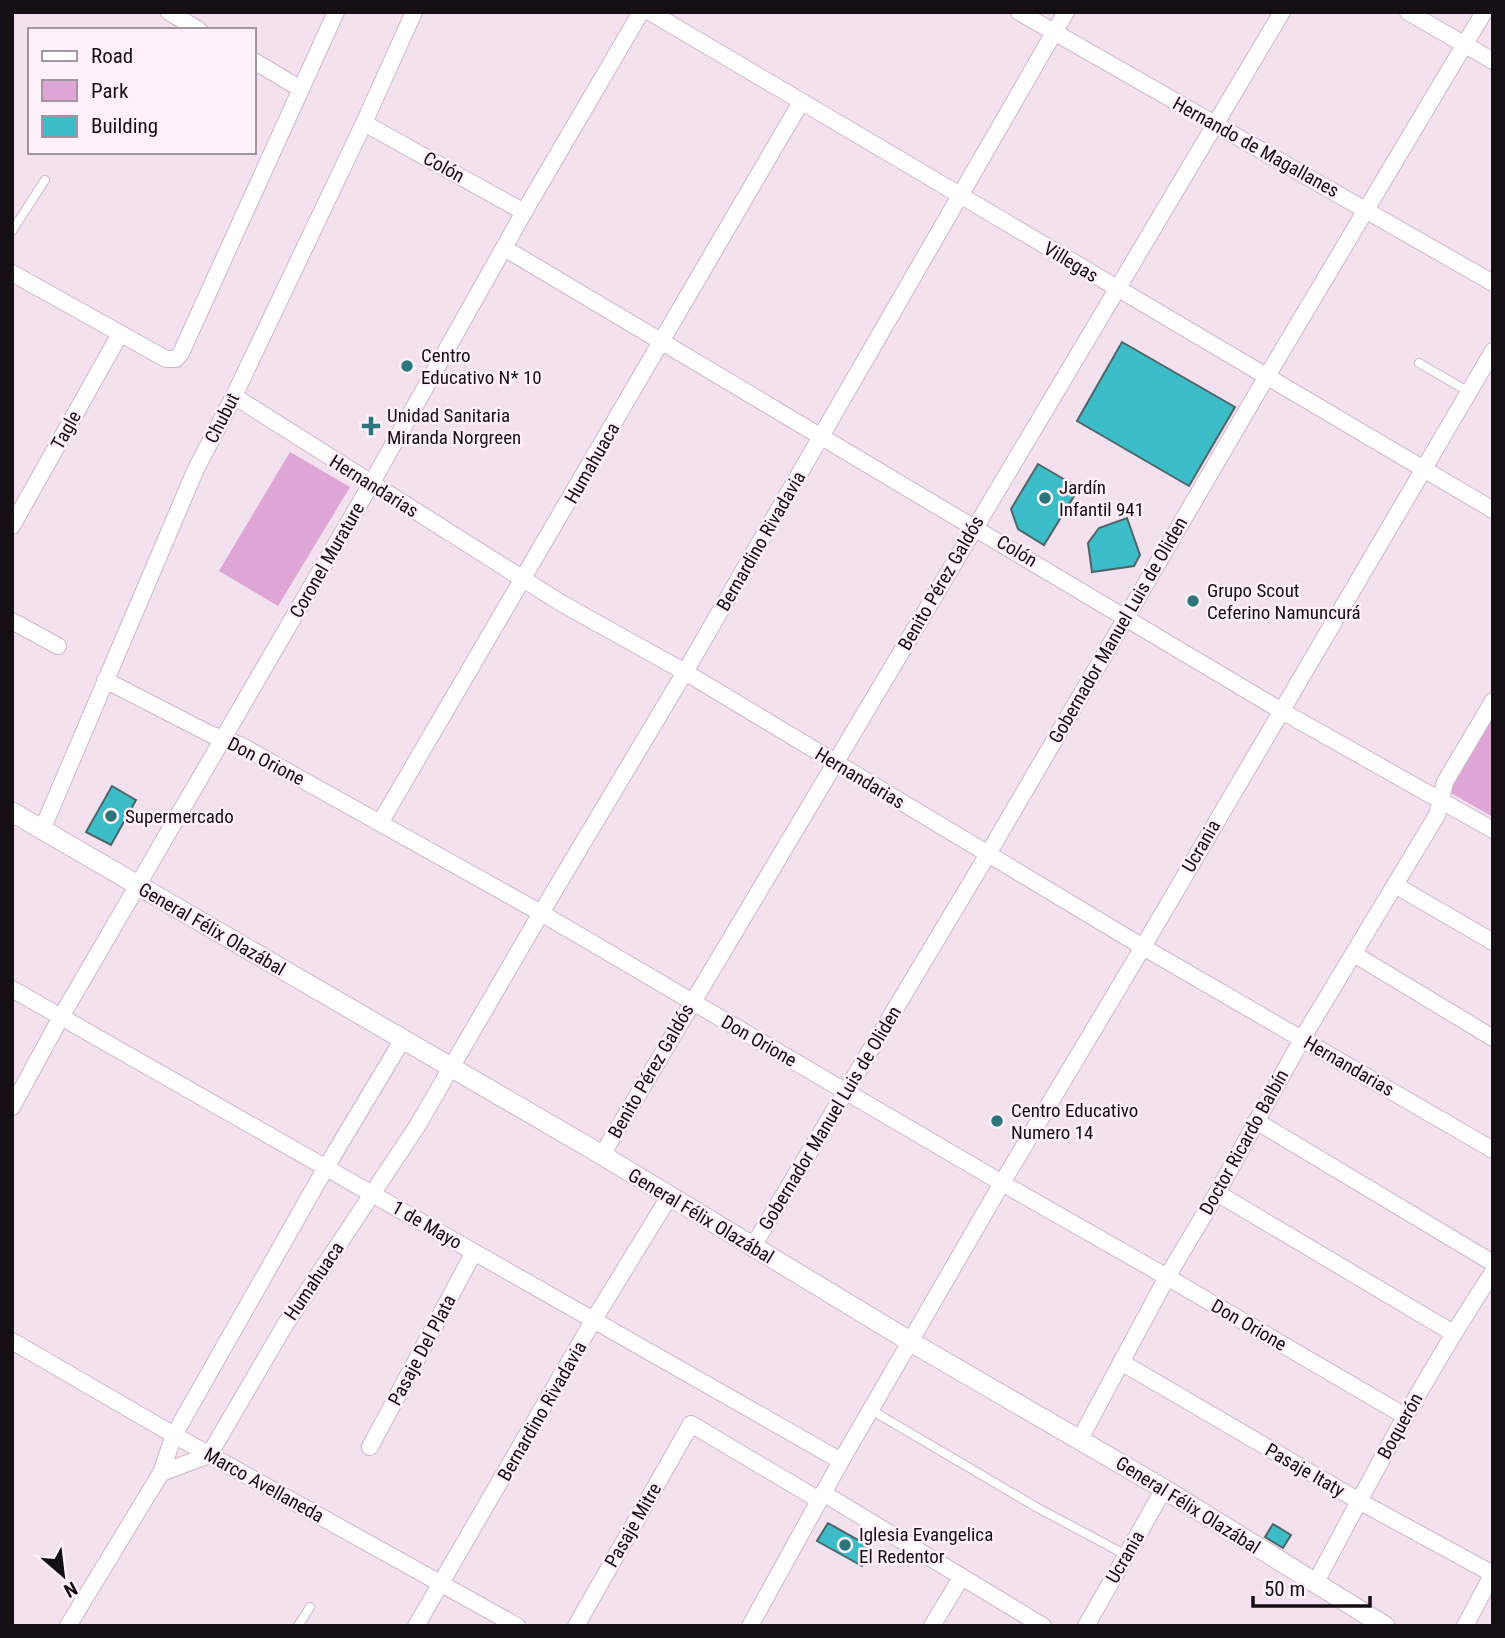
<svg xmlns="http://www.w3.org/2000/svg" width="1505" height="1638" font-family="'Roboto Condensed',sans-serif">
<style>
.green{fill:#dda6d4}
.building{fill:#3cbcc6;stroke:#4e6567;stroke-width:2}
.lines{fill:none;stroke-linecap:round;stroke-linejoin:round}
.service-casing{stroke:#cbb9c7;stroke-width:10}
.minor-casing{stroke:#cbb9c7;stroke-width:18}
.tertiary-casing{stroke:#cbb9c7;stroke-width:21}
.service{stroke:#fff;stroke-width:8}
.minor{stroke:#fff;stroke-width:16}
.tertiary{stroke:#fff;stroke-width:19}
.poi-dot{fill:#2c757b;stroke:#fff0fc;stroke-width:2.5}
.labels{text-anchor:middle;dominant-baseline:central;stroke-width:5;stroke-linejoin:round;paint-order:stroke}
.street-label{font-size:19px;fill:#150f14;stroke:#fff0fc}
.poi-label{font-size:19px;fill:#150f14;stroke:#fff0fc;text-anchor:start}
</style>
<rect width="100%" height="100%" fill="#f4e1f0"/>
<g class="green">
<polygon points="290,452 350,487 278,606 219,571"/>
<polygon points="1493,716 1493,817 1449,792"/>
</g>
<g class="building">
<polygon points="1122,342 1235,407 1189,486 1077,421"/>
<polygon points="1038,464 1079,488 1044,545 1018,529 1011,509"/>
<polygon points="1127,518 1140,555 1134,566 1092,572 1088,543 1099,528"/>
<polygon points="112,786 136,800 111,845 86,832"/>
<polygon points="828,1523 872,1548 862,1566 817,1541"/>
<polygon points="1273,1524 1291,1535 1283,1548 1265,1537"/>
</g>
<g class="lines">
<g class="service-casing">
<g id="service">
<polyline points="12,231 45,180"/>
<polyline points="1419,363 1469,392"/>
<polyline points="871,1410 1036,1507 1126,1555"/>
<polyline points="298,1626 310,1607"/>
</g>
</g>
<g class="minor-casing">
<g id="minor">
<polyline points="169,12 199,30"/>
<polyline points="650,12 1493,510"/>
<polyline points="1019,12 1493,283"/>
<polyline points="1408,12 1493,61"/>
<polyline points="254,61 301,89"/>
<polyline points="364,123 524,212"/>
<polyline points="506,249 1280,710 1493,830"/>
<polyline points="12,273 166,359 176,359 181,353 336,12"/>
<polyline points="234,396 561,603 685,672 1143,947 1493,1150"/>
<polyline points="12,526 120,334"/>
<polyline points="12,621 58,646"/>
<polyline points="105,680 210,734 240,745 541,913 1002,1183 1167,1277 1405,1416"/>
<polyline points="380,823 801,102"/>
<polyline points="42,830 196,469 234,396 364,123 414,12"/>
<polyline points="1395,885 1493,942"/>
<polyline points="1354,954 1493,1038"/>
<polyline points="12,989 841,1461"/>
<polyline points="12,1107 61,1017 371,484 524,212 641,12"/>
<polyline points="1256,1121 1493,1263"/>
<polyline points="602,1155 1282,12"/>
<polyline points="1217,1193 1453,1333"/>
<polyline points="752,1248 988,854 1267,376 1484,12"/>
<polyline points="12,1341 174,1435 517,1626"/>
<polyline points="1121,1362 1359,1501 1493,1574"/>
<polyline points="1080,1439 1167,1277 1217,1193 1302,1039 1437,815 1445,782 1493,701"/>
<polyline points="370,1447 474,1252"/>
<polyline points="161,1473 209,1455 285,1325 416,1128 541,913 685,672 1066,12"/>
<polyline points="823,1493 1043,1626"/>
<path d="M1315 1584C1371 1478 1427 1372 1493 1272"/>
<polyline points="68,1626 161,1473 174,1435 325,1169 403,1039"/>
<polyline points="416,1626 593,1321 669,1197"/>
<polyline points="576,1626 691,1424 819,1500"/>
<polyline points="750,1626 841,1461 1002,1183 1143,947 1493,351"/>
<polyline points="932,1626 961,1578"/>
<polyline points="1086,1626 1164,1489"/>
<polyline points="1465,1626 1493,1573"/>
</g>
</g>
<g class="tertiary-casing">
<polyline id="tertiary" points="12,812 602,1155 911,1342 1164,1489 1385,1626"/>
</g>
<use href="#service" class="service"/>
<use href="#minor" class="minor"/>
<use href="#tertiary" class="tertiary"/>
</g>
<g class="poi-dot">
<circle cx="407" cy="366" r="7"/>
<path d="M367.5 415.5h7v7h7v7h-7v7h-7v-7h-7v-7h7z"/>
<circle cx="1045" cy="498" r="7"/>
<circle cx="1193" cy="601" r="7"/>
<circle cx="111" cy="816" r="7"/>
<circle cx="997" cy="1121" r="7"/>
<circle cx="845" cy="1545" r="7"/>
</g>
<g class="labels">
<g class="street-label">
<text transform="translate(1256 147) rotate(29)">Hernando de Magallanes</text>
<text transform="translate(444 167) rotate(29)">Colón</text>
<text transform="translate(1071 262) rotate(31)">Villegas</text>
<text transform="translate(222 418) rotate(-63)">Chubut</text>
<text transform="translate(66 430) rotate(-61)">Tagle</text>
<text transform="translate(592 463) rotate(-60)">Humahuaca</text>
<text transform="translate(374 486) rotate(32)">Hernandarias</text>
<text transform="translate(761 541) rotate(-60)">Bernardino Rivadavia</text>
<text transform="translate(1017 551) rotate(31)">Colón</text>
<text transform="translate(327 560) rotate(-60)">Coronel Murature</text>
<text transform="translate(941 583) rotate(-60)">Benito Pérez Galdós</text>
<text transform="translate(1118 630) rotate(-60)">Gobernador Manuel Luis de Oliden</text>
<text transform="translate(266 761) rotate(27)">Don Orione</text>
<text transform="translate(860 778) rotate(31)">Hernandarias</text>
<text transform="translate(1201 846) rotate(-60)">Ucrania</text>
<text transform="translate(212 929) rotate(30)">General Félix Olazábal</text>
<text transform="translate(759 1041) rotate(30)">Don Orione</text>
<text transform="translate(1349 1066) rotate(30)">Hernandarias</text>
<text transform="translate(651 1071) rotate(-60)">Benito Pérez Galdós</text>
<text transform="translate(830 1118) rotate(-59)">Gobernador Manuel Luis de Oliden</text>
<text transform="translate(1244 1142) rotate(-61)">Doctor Ricardo Balbín</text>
<text transform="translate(701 1216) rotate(31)">General Félix Olazábal</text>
<text transform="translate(427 1225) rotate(30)">1 de Mayo</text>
<text transform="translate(314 1281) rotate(-56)">Humahuaca</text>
<text transform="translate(1249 1325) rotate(30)">Don Orione</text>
<text transform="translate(422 1350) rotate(-62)">Pasaje Del Plata</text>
<text transform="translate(542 1411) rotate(-60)">Bernardino Rivadavia</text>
<text transform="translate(1400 1426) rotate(-61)">Boquerón</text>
<text transform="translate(1305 1470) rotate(30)">Pasaje Itaty</text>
<text transform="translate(264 1485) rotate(29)">Marco Avellaneda</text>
<text transform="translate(1188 1505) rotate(32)">General Félix Olazábal</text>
<text transform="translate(633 1525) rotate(-60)">Pasaje Mitre</text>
<text transform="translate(1125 1557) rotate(-60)">Ucrania</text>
</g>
<g class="poi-label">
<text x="421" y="355">Centro<tspan x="421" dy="22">Educativo N* 10</tspan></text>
<text x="387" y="415">Unidad Sanitaria<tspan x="387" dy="22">Miranda Norgreen</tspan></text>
<text x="1059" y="487">Jardín<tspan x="1059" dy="22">Infantil 941</tspan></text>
<text x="1207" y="590">Grupo Scout<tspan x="1207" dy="22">Ceferino Namuncurá</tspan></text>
<text x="125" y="816">Supermercado</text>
<text x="1011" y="1110">Centro Educativo<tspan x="1011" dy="22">Numero 14</tspan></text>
<text x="859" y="1534">Iglesia Evangelica<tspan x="859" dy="22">El Redentor</tspan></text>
</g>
</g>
<rect width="1505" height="1638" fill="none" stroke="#150f14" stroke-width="28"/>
<rect x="28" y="28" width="228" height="126" fill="#fff0fc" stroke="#a1969f" stroke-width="2"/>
<rect x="42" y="51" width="35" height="10" fill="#ffffff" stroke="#a1969f" stroke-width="2"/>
<text x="91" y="63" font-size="21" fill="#150f14">Road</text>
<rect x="42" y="80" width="35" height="21" fill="#dda6d4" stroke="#a1969f" stroke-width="2"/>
<text x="91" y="98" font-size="21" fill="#150f14">Park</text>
<rect x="42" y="116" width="35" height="21" fill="#3cbcc6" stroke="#a1969f" stroke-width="2"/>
<text x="91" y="133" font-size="21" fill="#150f14">Building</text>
<g transform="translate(63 1575) rotate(152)" stroke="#fff0fc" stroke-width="5" paint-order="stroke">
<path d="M0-5L12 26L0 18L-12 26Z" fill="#150f14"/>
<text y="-10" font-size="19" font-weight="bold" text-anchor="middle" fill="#150f14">N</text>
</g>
<path d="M1253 1596v10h117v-10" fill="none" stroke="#150f14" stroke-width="3.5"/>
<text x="1264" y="1596" font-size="21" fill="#150f14" stroke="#fff0fc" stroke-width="5" paint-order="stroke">50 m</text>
</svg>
